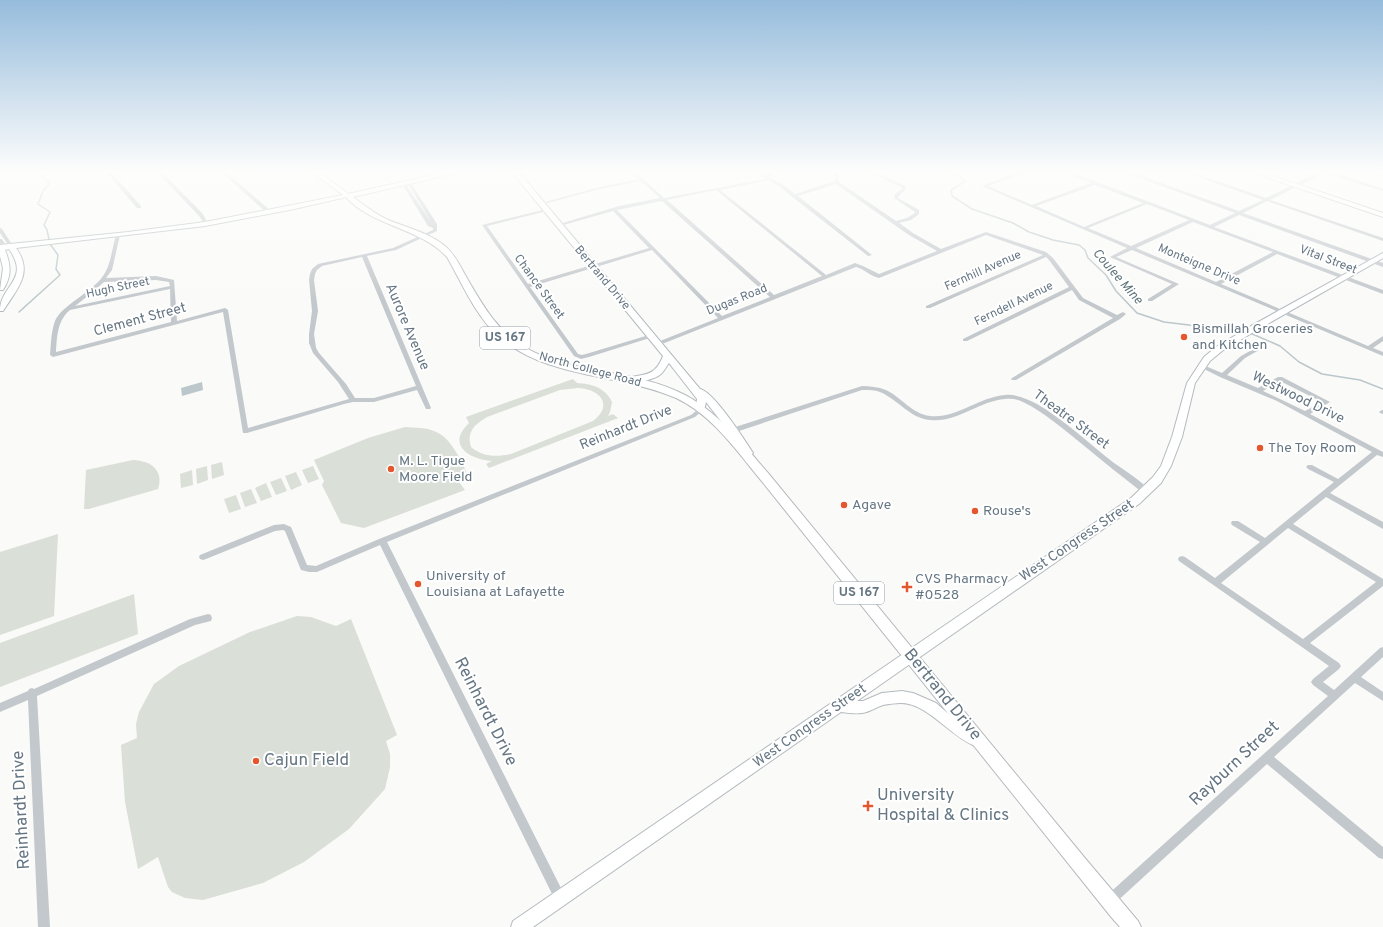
<svg xmlns="http://www.w3.org/2000/svg" width="1383" height="927" font-family="Overpass,sans-serif">
<style>
.green{fill:#dadfd7;fill-rule:evenodd}
.water{fill:#bbc7cb}
.lines{fill:none;stroke-linecap:round;stroke-linejoin:round}
.stream{stroke:#bbc7cb;stroke-width:1.5}
.secondary-casing{stroke:#b3babf;stroke-width:2}
.primary-casing{stroke:#b5babe;stroke-width:2}
.street{fill:#c3c8cc;fill-rule:evenodd}
.secondary{fill:#fff;fill-rule:evenodd}
.primary{fill:#fff;fill-rule:evenodd}
.poi-dot{fill:#e4572e;stroke:#fff;stroke-width:1.5}
.labels{text-anchor:middle;dominant-baseline:central;stroke-width:4;stroke-linejoin:round;paint-order:stroke}
.far-street-label{font-size:12px;fill:#657683;stroke:#fff}
.far-water-label{font-size:13px;font-style:italic;fill:#60757c;stroke:#fff}
.shield{fill:#fff;stroke:#939fa8;stroke-width:1}
.shield-label{font-size:13px;font-weight:bold;fill:#657683}
.street-label{font-size:14px;fill:#657683;stroke:#fff}
.poi-label{font-size:14px;fill:#657683;stroke:#fff;text-anchor:start}
.near-street-label{font-size:17px;fill:#657683;stroke:#fff}
.near-poi-label{font-size:17px;fill:#657683;stroke:#fff;text-anchor:start}
</style>
<rect width="100%" height="100%" fill="#fafaf8"/>
<g class="green">
<path d="M573 379 577 383C591 384 605 387 612 402L610 412 608 416 613 414 618 418 489 468 486 464 492 461C469 459 446 445 469 423L466 417ZM578 388C600 389 614 405 593 421L511 454C497 457 482 457 471 447 466 432 475 424 487 417L560 390Z"/>
<path d="M405 427C415 428 427 427 436 432 453 439 461 463 470 478L459 482 465 490 364 528 341 523 322 485 324 481 314 460 368 438Z"/>
<path d="M133 460C151 461 164 470 158 489L89 509H84L86 470Z"/>
<polygon points="222,462 224,475 212,479 211,465"/>
<polygon points="207,466 208,480 197,484 196,469"/>
<polygon points="313,466 319,479 308,483 302,470"/>
<polygon points="192,470 193,485 181,488 180,474"/>
<polygon points="296,472 302,485 291,490 285,476"/>
<polygon points="281,478 287,491 276,495 270,482"/>
<polygon points="266,483 272,497 261,501 255,488"/>
<polygon points="251,489 257,503 245,507 240,493"/>
<polygon points="236,495 241,509 229,513 224,499"/>
<polygon points="58,534 54,616 0,635 0,552"/>
<polygon points="134,594 138,634 0,687 0,643"/>
<polygon points="297,616 311,617 336,626 351,619 397,735 386,741 390,754 390,767 385,789 349,829 304,862 263,883 203,900 185,898 172,892 168,887 158,857 138,869 125,802 121,745 137,738 136,724 139,712 154,684 179,666 250,632"/>
</g>
<polygon class="water" points="202,382 203,390 182,396 181,388"/>
<g class="lines">
<g class="stream">
<polyline points="944,171 959,176 964,180 964,182 951,190 952,196 972,209 1013,223 1029,232 1053,240 1079,245 1085,250 1088,258 1106,275 1116,291 1137,313 1164,322 1189,325 1227,326 1244,331"/>
<polyline points="19,312 60,275 56,269 58,255 50,244 47,230 44,225 50,212 38,204 43,191 49,184 40,171"/>
<polyline points="1250,333 1280,346 1299,362 1322,374 1360,380 1383,389"/>
</g>
<g class="secondary-casing">
<g id="secondary">
<path d="M310 171H318L351 196 294 209 205 226 16 248C34 273 17 289 3 311H0C0 285 31 280 9 249L5 250C11 265 12 276 3 290H0L3 268 0 256V245L128 232 205 222 343 195Z"/>
<path d="M511 171H518L700 389C714 392 744 439 753 453L751 455H745L733 437 706 402 704 411H698L696 409 697 399 669 363C666 367 664 371 661 374 654 380 635 384 626 382L625 380 626 378C644 374 655 377 663 356Z"/>
<polygon points="1248,171 1258,171 1383,213 1383,217"/>
<path d="M1383 253V258L1257 330 1222 351 1210 361 1195 383 1182 437 1171 466 1161 483 1139 504 857 701H863L882 693 902 691 913 693 936 703 952 717 978 733 980 738 978 743 973 745C949 735 927 703 901 703 896 703 888 704 883 705 876 707 870 712 862 713 856 714 848 713 841 712L533 927H511L513 921 1131 498 1153 477 1161 466 1172 437 1187 383 1204 357 1216 347 1251 326Z"/>
</g>
</g>
<g class="primary-casing">
<path id="primary" d="M451 171H465L353 197C364 205 374 213 386 219 406 228 429 232 446 247 456 256 461 268 468 280 483 306 498 332 526 348 574 375 636 369 685 395 719 413 743 444 768 473L1084 857 1138 921 1141 927H1120L1112 918 760 479C736 450 711 414 676 398 618 373 546 379 498 336 475 315 462 283 447 257 419 227 372 227 345 196L348 194Z"/>
</g>
<g class="street">
<polygon points="105,171 110,171 141,206 141,208 137,208"/>
<polygon points="156,171 161,171 203,214 206,220 206,225 202,225 202,220 199,216"/>
<polygon points="220,171 225,171 271,211 271,213 267,213"/>
<path d="M630 171H635L664 198 766 179 754 171H760L766 175 772 171H778L769 177 785 186 795 194 835 181 834 171H838L839 182 896 221 907 218 915 213V212L894 198 895 194 902 189 901 187 867 171H874L905 186 906 189 899 196 898 198 919 210V214L911 220 899 223 913 233 941 249 986 232 1046 252 1053 258 1083 298 1117 315 1123 312 1126 314 1120 319 1016 380H1012L1011 379 1012 378 1113 318 1079 300 1072 290 967 341H963V339L1069 287 1049 260 1046 257 930 308H926V306L1043 255 986 235 879 278C870 276 864 269 856 267L657 346 654 344 655 343 718 318 652 250 530 287 578 354 582 355 586 354 649 335H653L654 336 653 337 589 357 581 359 574 356 482 225 547 209V211L487 226 528 284 649 248 613 211 560 226 556 225 619 206 660 198 641 181 596 190 540 205 538 204 596 188 639 179ZM769 180 781 188 868 256 872 255 798 196 836 184 909 235 937 251 879 274 863 266 855 263 826 275 720 190ZM716 190 822 276 774 295 667 200ZM662 201 770 297 722 316 617 210Z"/>
<path d="M1021 171H1028L988 186 1032 205 1091 183 1061 171H1068L1210 225 1235 213 1121 171H1128L1239 211 1263 200 1181 171H1188L1266 198 1321 171H1329L1383 189V191L1325 173 1270 200 1383 238V241L1267 201 1243 213 1383 263V267L1239 215 1214 227 1383 290V294L1277 254 1221 284 1368 346 1383 336V341L1373 348 1383 352V356L1132 250 1116 257 1179 284 1152 301H1148V299L1172 284 1110 257 1127 248 982 186ZM1095 185 1143 203 1084 227 1036 206ZM1147 204 1189 220 1131 246 1088 228ZM1193 222 1273 252 1216 282 1136 248Z"/>
<path d="M403 183H405L433 225 408 184 411 183 437 224V231L396 250 367 256 431 408 430 409H426L417 390 374 402H353L344 404 247 433H243L223 312 53 357 50 355C51 344 51 332 55 321 62 305 91 293 103 276 111 265 112 248 116 235L118 234 120 235 112 270 106 278 156 276 174 280 177 321 225 308 228 310 248 428 349 399 338 382 313 353 309 343V334L312 311 309 280 310 274 312 269 318 264 393 248 433 230V228L428 226 402 184ZM362 257 416 386 374 398H355L346 384 319 353 316 348 314 334 318 311 314 280 315 274 317 270 322 266ZM156 280 169 282 170 286 75 306 94 291 104 282ZM170 289 171 322 56 352C57 337 57 321 70 310Z"/>
<polygon points="0,228 2,229 13,246 13,247 9,246 0,233"/>
<polygon points="0,239 2,239 7,247 7,248 3,248 0,243"/>
<path d="M1259 346 1262 348 1261 349 1245 358 1227 375 1258 388 1278 377H1282L1330 402 1310 414 1383 452V457L1377 455 1330 493 1383 522V529L1326 497 1293 524 1383 579V586L1310 643 1339 663 1341 666 1339 669 1323 682 1334 690 1380 648 1383 647V657L1361 677 1383 692V701L1355 683 1274 757 1383 847V859L1379 858 1267 764 1113 905 1109 907 1105 905 1103 901 1105 897 1328 696 1313 685 1311 682 1313 679 1329 666 1179 561 1178 559 1179 557 1182 556 1185 557 1215 578 1260 542 1232 525 1231 523 1232 521H1238L1265 538 1334 482 1308 469 1306 467 1308 465H1312L1338 479 1372 452 1277 401 1220 377 1198 366 1201 364 1203 365 1222 373 1241 356ZM1280 381 1322 402 1305 411 1263 391ZM1288 528 1376 582 1303 639 1221 583Z"/>
<path d="M862 386C870 386 878 387 886 390 901 397 912 414 930 416 956 419 979 397 1005 395 1016 394 1027 399 1037 404 1063 419 1090 444 1114 463 1124 470 1143 482 1150 491L1146 494 1143 493C1123 477 1102 461 1082 444 1063 429 1044 412 1023 402 1017 399 1011 398 1005 399 979 401 957 423 930 420 909 418 899 400 880 392 875 390 869 390 862 390L730 434H728L725 432 726 430Z"/>
<polygon points="701,407 704,409 695,417 387,542 564,894 566,898 564,902 560,904 556,902 380,545 317,572 309,572 301,570 285,531 283,530 275,531 206,559 203,560 200,559 199,557 200,555 274,525 284,524 291,527 307,565 316,566 379,539 691,415"/>
<polygon points="1382,410 1383,410 1383,414 1380,413 1379,412"/>
<polygon points="208,614 211,615 212,618 211,621 195,625 37,696 50,927 38,927 28,700 0,712 0,703 28,691 29,689 32,688 34,689 190,619"/>
</g>
<use href="#secondary" class="secondary"/>
<use href="#primary" class="primary"/>
</g>
<linearGradient id="sky" x2="0" y2="1"><stop stop-color="#96bcdc"/><stop offset="0.57" stop-color="#fdfdfc"/><stop offset="1" stop-color="#fdfdfc" stop-opacity="0"/></linearGradient>
<rect width="1383" height="301" fill="url(#sky)"/>
<g class="poi-dot">
<circle cx="1184" cy="337" r="4"/>
<circle cx="1260" cy="448" r="4"/>
<circle cx="391" cy="469" r="4"/>
<circle cx="844" cy="505" r="4"/>
<circle cx="975" cy="511" r="4"/>
<circle cx="418" cy="584" r="4"/>
<path d="M905 581h4v4h4v4h-4v4h-4v-4h-4v-4h4z"/>
<circle cx="256" cy="761" r="4"/>
<path d="M866 800h4v4h4v4h-4v4h-4v-4h-4v-4h4z"/>
</g>
<g class="labels">
<g class="far-street-label">
<text transform="translate(1328 260) rotate(21)">Vital Street</text>
<text transform="translate(1199 265) rotate(23)">Monteigne Drive</text>
<text transform="translate(983 271) rotate(-24)">Fernhill Avenue</text>
<text transform="translate(602 278) rotate(50)">Bertrand Drive</text>
<text transform="translate(539 287) rotate(54)">Chance Street</text>
<text transform="translate(118 288) rotate(-12)">Hugh Street</text>
<text transform="translate(737 300) rotate(-22)">Dugas Road</text>
<text transform="translate(1014 304) rotate(-26)">Ferndell Avenue</text>
<text transform="translate(590 370) rotate(15)">North College Road</text>
</g>
<g class="far-water-label">
<text transform="translate(1117 277) rotate(49)">Coulee Mine</text>
</g>
<g class="shield">
<rect x="480" y="327" width="50" height="22" rx="3"/>
<rect x="834" y="582" width="50" height="22" rx="3"/>
</g>
<g class="shield-label">
<text x="505" y="338">US 167</text>
<text x="859" y="593">US 167</text>
</g>
<g class="street-label">
<text transform="translate(140 320) rotate(-15)">Clement Street</text>
<text transform="translate(407 327) rotate(67)">Aurore Avenue</text>
<text transform="translate(1298 398) rotate(26)">Westwood Drive</text>
<text transform="translate(1071 420) rotate(36)">Theatre Street</text>
<text transform="translate(626 428) rotate(-22)">Reinhardt Drive</text>
<text transform="translate(1077 541) rotate(-34)">West Congress Street</text>
<text transform="translate(810 726) rotate(-35)">West Congress Street</text>
</g>
<g class="poi-label">
<text x="1192" y="329">Bismillah Groceries<tspan x="1192" dy="16">and Kitchen</tspan></text>
<text x="1268" y="448">The Toy Room</text>
<text x="399" y="461">M. L. Tigue<tspan x="399" dy="16">Moore Field</tspan></text>
<text x="852" y="505">Agave</text>
<text x="983" y="511">Rouse's</text>
<text x="426" y="576">University of<tspan x="426" dy="16">Louisiana at Lafayette</tspan></text>
<text x="915" y="579">CVS Pharmacy<tspan x="915" dy="16">#0528</tspan></text>
</g>
<g class="near-street-label">
<text transform="translate(942 695) rotate(51)">Bertrand Drive</text>
<text transform="translate(485 712) rotate(63)">Reinhardt Drive</text>
<text transform="translate(1235 764) rotate(-43)">Rayburn Street</text>
<text transform="translate(22 810) rotate(-93)">Reinhardt Drive</text>
</g>
<g class="near-poi-label">
<text x="264" y="761">Cajun Field</text>
<text x="877" y="796">University<tspan x="877" dy="20">Hospital &amp; Clinics</tspan></text>
</g>
</g>
</svg>
